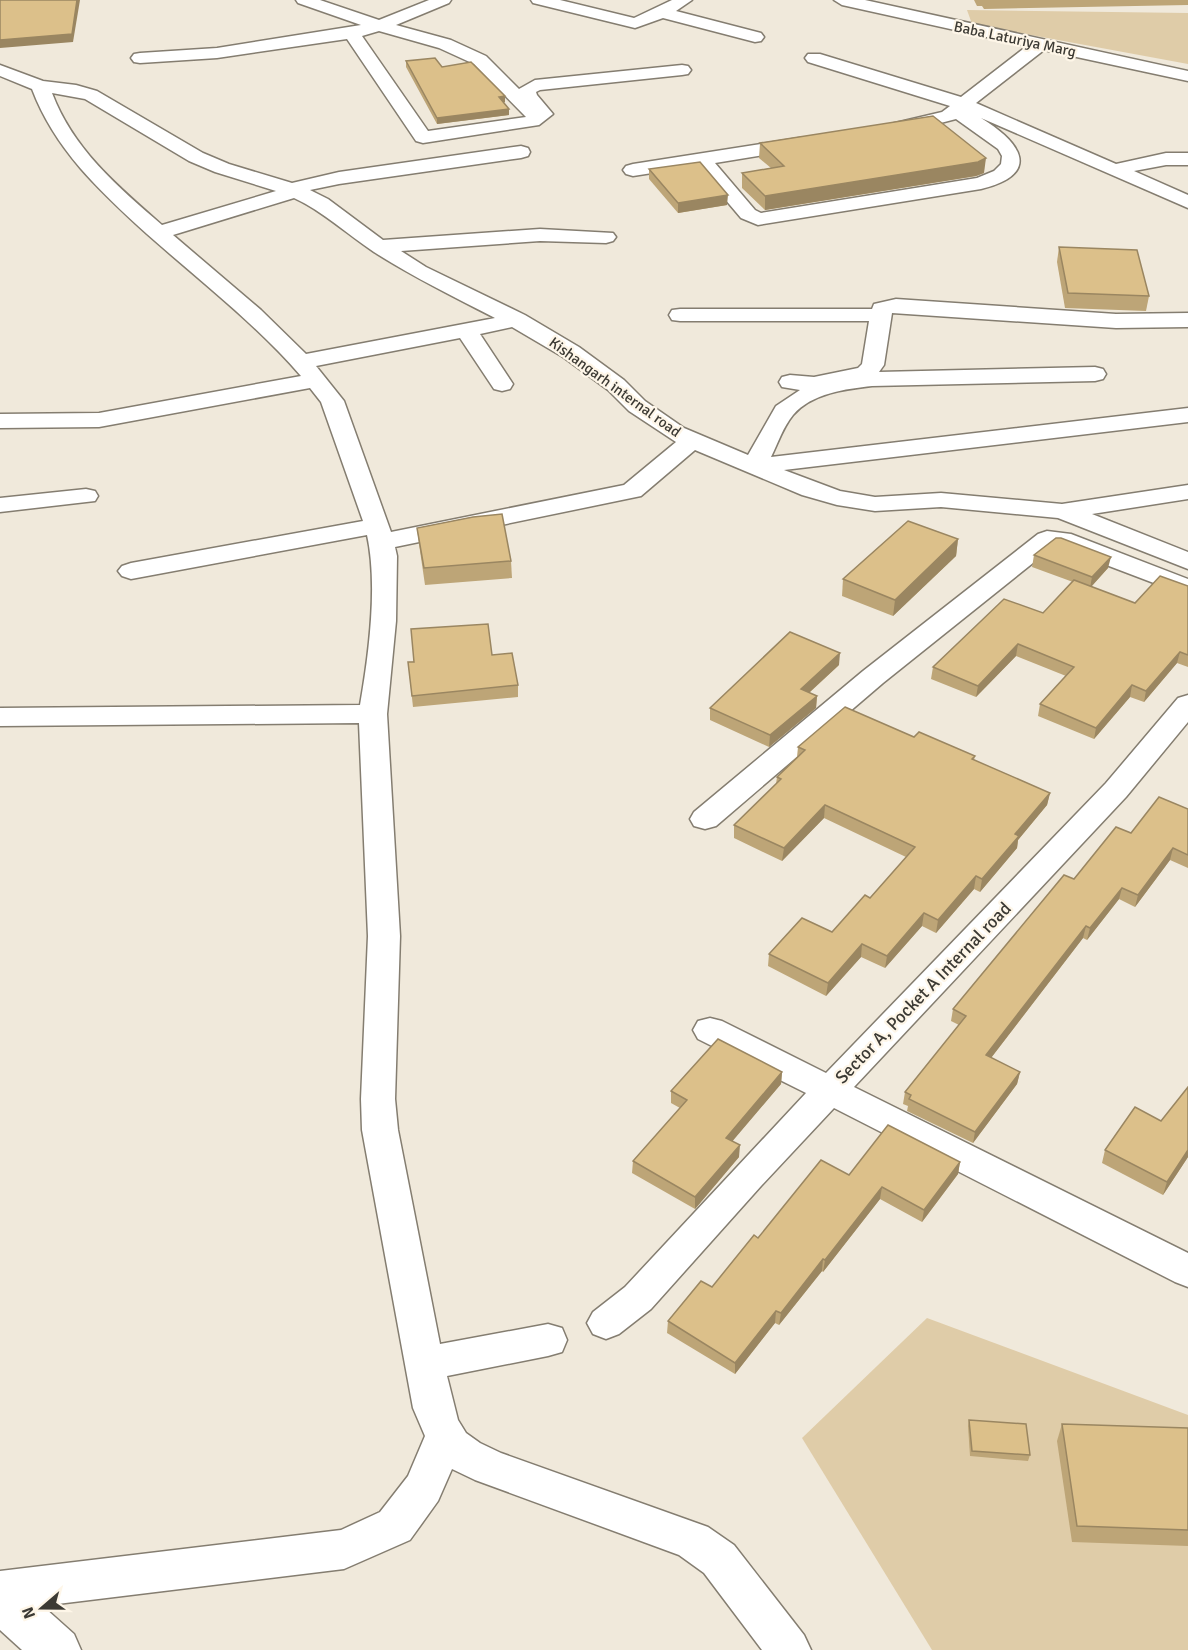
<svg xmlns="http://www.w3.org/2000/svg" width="1188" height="1650" font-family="Signika,sans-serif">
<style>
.green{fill:#dfcca8}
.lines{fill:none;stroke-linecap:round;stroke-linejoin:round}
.minor-casing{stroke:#847d70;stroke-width:3}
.major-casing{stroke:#847d70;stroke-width:3}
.minor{fill:#fff;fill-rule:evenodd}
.major{fill:#fff;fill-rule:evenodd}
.wall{fill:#bda577}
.shaded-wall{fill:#9a8661}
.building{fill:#dcc08a;stroke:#9a8661;stroke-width:1.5}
.labels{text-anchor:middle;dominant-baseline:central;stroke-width:4.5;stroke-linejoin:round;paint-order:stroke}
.far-street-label{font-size:15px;fill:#3c3a34;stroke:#fef6e8}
.street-label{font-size:18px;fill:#3c3a34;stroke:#fef6e8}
</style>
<rect width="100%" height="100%" fill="#f0e9db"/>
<g class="green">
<polygon points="967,10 1188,13 1188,64 972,24"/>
<polygon points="927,1318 1188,1415 1188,1650 932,1650 802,1438"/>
</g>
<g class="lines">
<g class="minor-casing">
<g id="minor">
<path d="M296 0H320L379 20 429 0H451L449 3 396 25 451 40 486 56 519 89 535 80 682 65 688 66 691 70 688 74 682 75 540 90 536 92 537 95 553 114 539 125 423 143 416 141 347 39 217 58 140 63 134 62 131 58 134 54 140 53 217 48 361 25 298 3ZM379 31 439 48 474 64 526 117 428 131 362 36Z"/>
<polygon points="531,0 560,0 634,18 672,0 692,0 676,11 761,33 764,37 761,41 755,42 663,18 635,28 533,3"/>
<path d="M834 0H865L1188 71V81L1044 50 976 103 1116 164 1166 153H1188V165H1166L1134 171 1188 195V208L981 118C1022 143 1042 174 981 189L758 225 741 218 697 166 633 176 626 174 623 170 626 166 633 164 800 138 807 140 809 144 807 148 715 163 755 210 761 213 977 178 994 171 1001 164 1002 156 998 149 956 119 898 134 891 132 889 128 891 124 942 112 950 106 808 62 805 58 808 54H820L961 97 1027 46 842 5Z"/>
<path d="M0 65 43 81 76 85 97 91 203 153 229 164 292 183 339 172 521 146 528 148 530 152 528 156 521 158 339 184 310 190 328 199 383 240 540 229 613 233 616 237 613 241 606 243 540 241 401 251 426 267 525 315 579 347 624 380 645 401 684 428 748 455 776 406 800 390 782 387 779 382 782 377 790 375 814 377 858 368 862 364 869 321H680L672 320 669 315 672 310 680 309H872L874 304 896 299 1116 314 1188 313V327L1116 328 892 313 884 365 879 372 1095 367 1103 369 1106 374 1103 379 1095 381 872 386C846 389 812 393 793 415 783 427 778 443 771 457L1188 408V422L784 470 840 491 875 497 941 493 1062 504 1188 485V499L1092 514 1188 552V569L1058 518 941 507 875 511 837 505 802 495 695 450 641 496 395 547 397 556 396 621 387 714 400 936 395 1099 398 1130 440 1344 548 1324 562 1328 567 1340 562 1352 548 1356 447 1376 458 1420 466 1433 480 1443 501 1453 708 1527 734 1545 804 1635 811 1650H762L704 1573 679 1555 475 1480 452 1469 438 1501 410 1540 344 1569 0 1611V1571L341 1530 380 1512 408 1476 425 1436 413 1408 362 1130 361 1099 368 936 359 723 0 726V708L360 705C369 654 378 585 367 535L131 579 122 576 118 571 122 566 131 563 363 521 321 402 310 388 99 427 0 428V414L99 413 301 376C255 323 199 280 147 234 100 191 55 150 32 89L0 76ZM52 93 85 99 189 161 215 172 276 191 162 225C118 187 73 149 52 93ZM294 198C324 212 347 234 374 252 413 277 454 297 495 318L306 354 261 310 173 235ZM512 327 563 357 608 390 629 411 676 442 624 485 391 532 344 401 316 366 460 338 494 389 502 391 510 389 513 384 480 334Z"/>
<polygon points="86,489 95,491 98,496 95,501 0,512 0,498"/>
<polygon points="1047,531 1071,534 1188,579 1188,596 1059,547 1053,547 883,683 716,826 705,829 694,826 690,819 694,812 863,671 1038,534"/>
<polygon points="1188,695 1188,722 1126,797 854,1087 1188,1253 1188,1287 1175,1282 834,1108 761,1186 651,1309 619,1334 606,1339 593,1334 587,1323 593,1312 625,1287 806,1093 698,1039 693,1030 698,1021 710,1018 722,1021 826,1073 1106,783 1178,698"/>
</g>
</g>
<g class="major-casing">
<polygon id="major" points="0,1577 17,1583 74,1634 81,1650 22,1650 0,1630"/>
</g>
<use href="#minor" class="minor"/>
<use href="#major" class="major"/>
</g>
<g class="wall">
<polygon points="974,0 1188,0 1188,5 984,9 982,6 977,6"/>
<polygon points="406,61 442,67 505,102 503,103 509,109 509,115 437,124 406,67"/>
<polygon points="760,143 984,173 976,176 765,210 742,188 742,173 771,168 759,158"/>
<polygon points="649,169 727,205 678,213 649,179"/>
<polygon points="1059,247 1149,296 1146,311 1065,308 1057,262"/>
<polygon points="417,528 511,561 512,578 425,585 419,544"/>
<polygon points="958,539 956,556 893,616 842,596 843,579"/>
<polygon points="1034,555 1108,568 1091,587 1135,603 1188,586 1188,667 1177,663 1144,702 1130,697 1094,739 1038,716 1040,704 1066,676 1016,656 976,697 931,679 933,667 1043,613 1073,582 1032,567"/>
<polygon points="492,655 518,685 518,697 413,707 408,662"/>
<polygon points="839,665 809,693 817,696 816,708 769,747 710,720 710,708"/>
<polygon points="914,737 975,756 974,760 1050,793 1047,805 1018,840 1017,848 980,892 974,889 936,933 922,926 885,968 861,957 826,996 768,966 769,954 832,932 870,898 906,857 824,818 782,861 734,838 734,825 776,784 777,777 797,757 798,747"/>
<polygon points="1188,809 1188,868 1170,860 1135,907 1119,899 1087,940 1083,938 991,1058 1020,1072 1017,1084 973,1143 907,1111 908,1106 903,1104 905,1092 959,1025 951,1021 953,1009 1074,879 1131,833"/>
<polygon points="782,1072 781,1084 732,1141 739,1157 695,1209 632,1173 633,1161 680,1108 671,1103 671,1091"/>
<polygon points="1188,1087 1188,1157 1163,1195 1102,1163 1105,1150 1161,1121"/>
<polygon points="960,1162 958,1174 922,1222 880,1199 823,1272 822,1271 779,1325 775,1323 735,1374 667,1333 668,1321 712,1287 758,1238 849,1175"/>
<polygon points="969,1420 1030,1455 1028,1461 970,1456 968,1426"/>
<polygon points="1062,1424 1188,1428 1188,1546 1072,1542 1057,1441"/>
</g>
<g class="shaded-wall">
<polygon points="77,0 80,0 73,42 0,48 0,40"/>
<polygon points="505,96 505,102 499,103 499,97"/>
<polygon points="509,109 509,115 437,124 437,118"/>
<polygon points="986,158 984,173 976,176 765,210 765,196"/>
<polygon points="728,195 727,205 678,213 678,203"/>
<polygon points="958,539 956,556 893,616 895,600"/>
<polygon points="1111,557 1108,568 1090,588 1092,577"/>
<polygon points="1018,644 1016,656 976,697 978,686"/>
<polygon points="1180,652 1177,663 1144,702 1146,691"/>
<polygon points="840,653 839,665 800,701 801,689"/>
<polygon points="1132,685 1130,697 1094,739 1096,728"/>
<polygon points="817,696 816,708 769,747 770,735"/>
<polygon points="1050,793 1047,805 1018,840 1017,848 980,892 982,879 1015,834"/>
<polygon points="825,805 824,818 782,861 784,848"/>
<polygon points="1173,848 1170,860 1135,907 1138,895"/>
<polygon points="976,876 974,889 936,933 938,920"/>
<polygon points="1122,888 1119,899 1087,940 1090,928"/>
<polygon points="924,913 922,926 885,968 887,956"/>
<polygon points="1086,926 1083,938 984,1067 986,1055"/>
<polygon points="862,944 861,957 826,996 828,983"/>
<polygon points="782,1072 781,1084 725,1150 726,1138"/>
<polygon points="1020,1072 1017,1084 973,1143 975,1132"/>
<polygon points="740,1145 739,1157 695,1209 695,1197"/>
<polygon points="1188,1150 1188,1157 1163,1195 1167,1182"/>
<polygon points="960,1162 958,1174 922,1222 924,1210"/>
<polygon points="882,1187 880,1199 823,1272 825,1260"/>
<polygon points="823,1259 822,1271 779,1325 781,1313"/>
<polygon points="776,1311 775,1323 735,1374 735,1363"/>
</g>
<g class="building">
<polygon points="0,0 77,0 72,34 0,40"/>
<polygon points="435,58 442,67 471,62 505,96 499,97 509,109 437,118 406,61"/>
<polygon points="933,116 986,158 978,162 765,196 742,173 784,166 760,143"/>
<polygon points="700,162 728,195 678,203 649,169"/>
<polygon points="1059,247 1137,250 1149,296 1068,293"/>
<polygon points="502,514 511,561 424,568 417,528 473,517"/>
<polygon points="908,521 958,539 895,600 843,579"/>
<polygon points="1056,538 1061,538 1111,557 1092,577 1034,555"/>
<polygon points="1160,576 1188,586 1188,655 1180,652 1146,691 1132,685 1096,728 1040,704 1074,667 1018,644 978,686 933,667 1004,599 1043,613 1074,580 1135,603"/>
<polygon points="488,624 492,655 512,653 518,685 412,696 408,662 414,662 411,629"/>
<polygon points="790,632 840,653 801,689 817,696 770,735 710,708"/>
<polygon points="845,707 914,737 919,732 975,756 972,759 1050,793 1015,834 1019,836 982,879 976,876 938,920 924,913 887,956 862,944 828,983 769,954 802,918 832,932 865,895 870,898 915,847 825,805 784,848 734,825 781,779 777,777 805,750 798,747"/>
<polygon points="1159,797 1188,809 1188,855 1173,848 1138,895 1122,888 1090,928 1086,926 986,1055 1020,1072 975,1132 909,1099 911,1095 905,1092 966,1016 953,1009 1064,875 1074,879 1116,827 1131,833"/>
<polygon points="718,1039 782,1072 726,1138 740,1145 695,1197 633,1161 687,1100 671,1091"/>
<polygon points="1188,1087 1188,1150 1167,1182 1105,1150 1135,1107 1161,1121"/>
<polygon points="888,1125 960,1162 924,1210 882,1187 825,1260 823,1259 781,1313 776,1311 735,1363 668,1321 701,1281 712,1287 754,1235 758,1238 821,1160 849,1175"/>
<polygon points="969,1420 1026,1424 1030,1455 972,1451"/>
<polygon points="1062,1424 1188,1428 1188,1530 1077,1526"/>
</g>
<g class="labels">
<g class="far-street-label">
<text transform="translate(1015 39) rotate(12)">Baba Laturiya Marg</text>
<text transform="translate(615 387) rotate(36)">Kishangarh internal road</text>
</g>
<g class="street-label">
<text transform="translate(923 993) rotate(-46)">Sector A, Pocket A Internal road</text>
</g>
</g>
<g transform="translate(42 1608) rotate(250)" stroke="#fef6e8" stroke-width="4.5" paint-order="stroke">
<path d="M0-4.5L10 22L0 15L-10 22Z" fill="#3c3a34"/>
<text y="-9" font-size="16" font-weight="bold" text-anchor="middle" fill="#3c3a34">N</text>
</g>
</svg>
